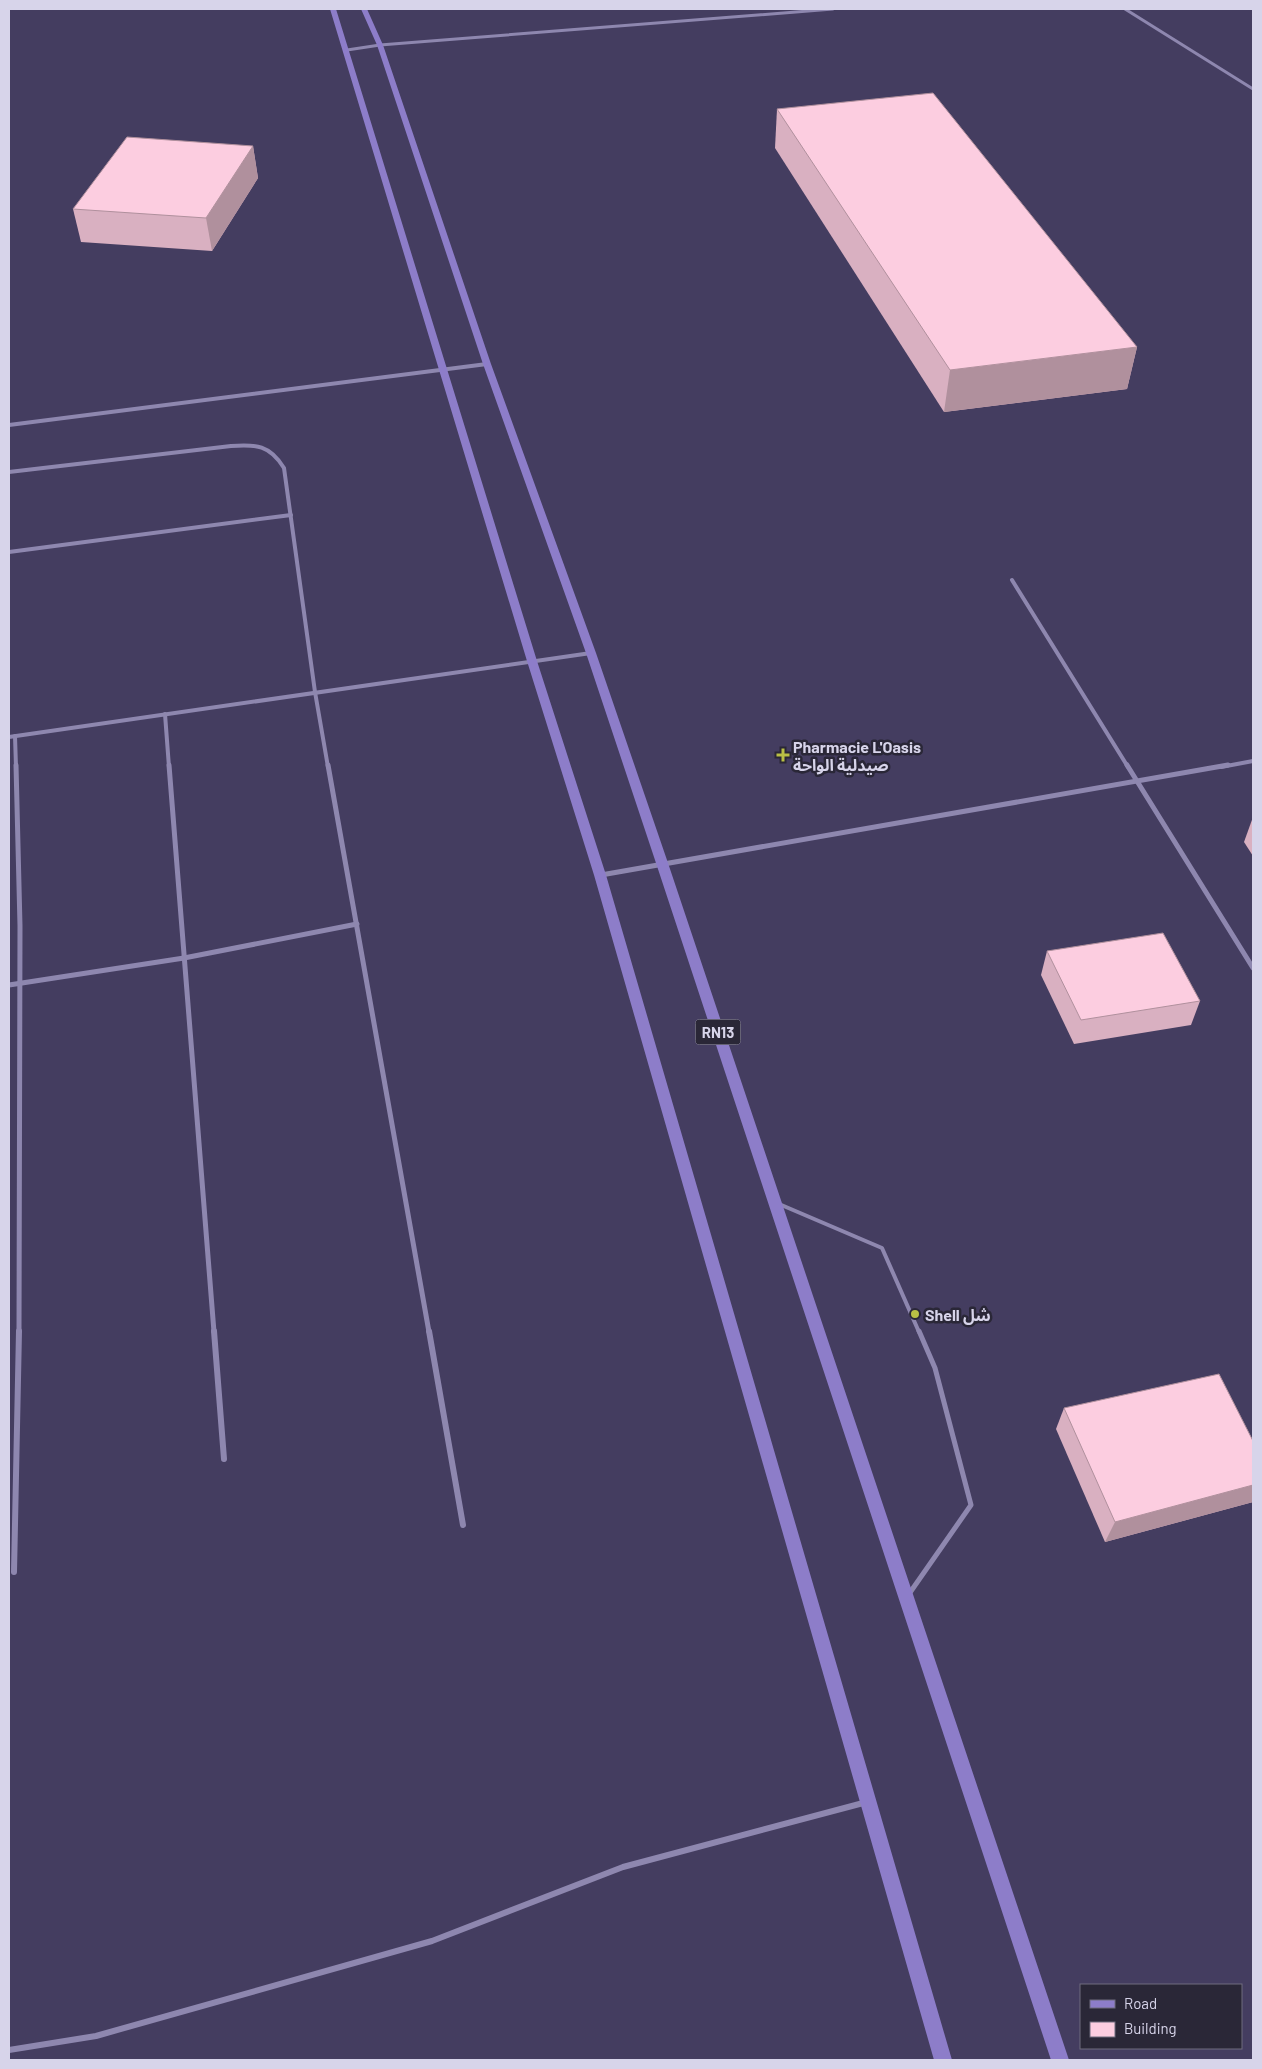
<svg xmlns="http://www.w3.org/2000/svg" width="1262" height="2069" font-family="Barlow,'Noto Sans Arabic',sans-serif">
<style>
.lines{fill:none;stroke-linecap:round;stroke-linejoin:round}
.service-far1{stroke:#8e87af;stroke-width:4}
.service{stroke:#8e87af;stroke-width:5}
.minor-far3{stroke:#8e87af;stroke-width:3}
.minor-far2{stroke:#8e87af;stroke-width:4}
.minor-far1{stroke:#8e87af;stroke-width:5}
.minor{stroke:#8e87af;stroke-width:6}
.primary{fill:#8d7dc9;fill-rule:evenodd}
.wall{fill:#d9b0c1}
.shaded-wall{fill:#b0909d}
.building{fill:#fccde0;stroke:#b0909d}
.poi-dot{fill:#bac045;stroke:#2a2737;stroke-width:2}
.labels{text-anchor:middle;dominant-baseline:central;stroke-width:5;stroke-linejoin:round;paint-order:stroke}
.shield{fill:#2a2737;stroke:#a3a0b4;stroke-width:1}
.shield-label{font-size:15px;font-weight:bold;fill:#d7d4ea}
.poi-label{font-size:16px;font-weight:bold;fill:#d7d4ea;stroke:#2a2737;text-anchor:start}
</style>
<rect width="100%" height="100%" fill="#443d60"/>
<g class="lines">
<polyline class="service-far1" points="779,1204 882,1248 919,1332"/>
<polyline class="service" points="909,1594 971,1505 935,1368 919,1331"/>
<g class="minor-far3">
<polyline points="1125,9 1253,89"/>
<polyline points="347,50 380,45 833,9"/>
</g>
<g class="minor-far2">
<polyline points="9,425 487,364"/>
<path d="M9 472 231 446C256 444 270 445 284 468L315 692 328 767"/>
<polyline points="9,552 291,515"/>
<polyline points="1012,580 1128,767"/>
<polyline points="165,714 169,767"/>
<polyline points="15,736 16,767"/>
<polyline points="9,737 591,653"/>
<polyline points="1221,767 1253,761"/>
</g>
<g class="minor-far1">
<polyline points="16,765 20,926 19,1332"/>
<polyline points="169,765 214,1332"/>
<polyline points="328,765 429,1332"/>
<polyline points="1127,765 1253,968"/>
<polyline points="601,875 1228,765"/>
<polyline points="9,985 184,958 357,924"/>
</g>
<g class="minor">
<polyline points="214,1331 224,1459"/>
<polyline points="429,1331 463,1525"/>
<polyline points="14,1572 19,1331"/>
<polyline points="9,2050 96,2036 432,1941 623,1867 867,1802"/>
</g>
<g class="primary">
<polygon points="330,9 336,9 537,661 606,875 952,2060 934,2060 594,875 527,661"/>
<polygon points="361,9 367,9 383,45 491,364 596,653 668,863 1069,2060 1051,2060 656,863 586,653 483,364 377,45"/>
</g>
</g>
<g class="wall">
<polygon points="777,109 1137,347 1127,389 944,412 775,148"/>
<polygon points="253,146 258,178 212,251 81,242 73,209"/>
<polygon points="1253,817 1253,856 1244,842"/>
<polygon points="1047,951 1200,1001 1191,1025 1074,1044 1041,975"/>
<polygon points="1064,1408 1253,1441 1253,1502 1105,1542 1056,1429"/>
</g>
<g class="shaded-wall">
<polygon points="253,146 258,178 212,251 206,218"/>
<polygon points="1137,347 1127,389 944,412 950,370"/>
<polygon points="1253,1485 1253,1502 1105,1542 1115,1522"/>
</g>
<g class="building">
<polygon points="933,93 1137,347 950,370 777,109"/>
<polygon points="127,137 253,146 206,218 73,209"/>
<polygon points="1163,933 1200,1001 1081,1020 1047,951"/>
<polygon points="1219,1374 1253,1441 1253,1485 1115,1522 1064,1408"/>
</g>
<g class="poi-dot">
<path d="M780.5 747.5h5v5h5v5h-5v5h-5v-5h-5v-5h5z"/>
<circle cx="915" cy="1314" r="5"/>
</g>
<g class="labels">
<rect class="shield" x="695.5" y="1019.5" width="45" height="25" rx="4"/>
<g class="shield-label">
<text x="718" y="1032">RN13</text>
</g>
<g class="poi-label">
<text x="793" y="746">Pharmacie L'Oasis<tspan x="793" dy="18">صيدلية الواحة</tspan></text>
<text x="925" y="1314">Shell شل</text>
</g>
</g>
<rect width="1262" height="2069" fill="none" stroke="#d7d4ea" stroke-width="20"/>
<rect x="1080" y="1984" width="162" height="65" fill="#2a2737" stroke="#6f6c7f"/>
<rect x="1090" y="2000" width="25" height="8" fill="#8d7dc9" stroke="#6f6c7f"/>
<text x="1124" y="2009" font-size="15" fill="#d7d4ea">Road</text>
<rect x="1090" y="2022" width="25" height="15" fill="#fccde0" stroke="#6f6c7f"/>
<text x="1124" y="2034" font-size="15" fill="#d7d4ea">Building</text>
</svg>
